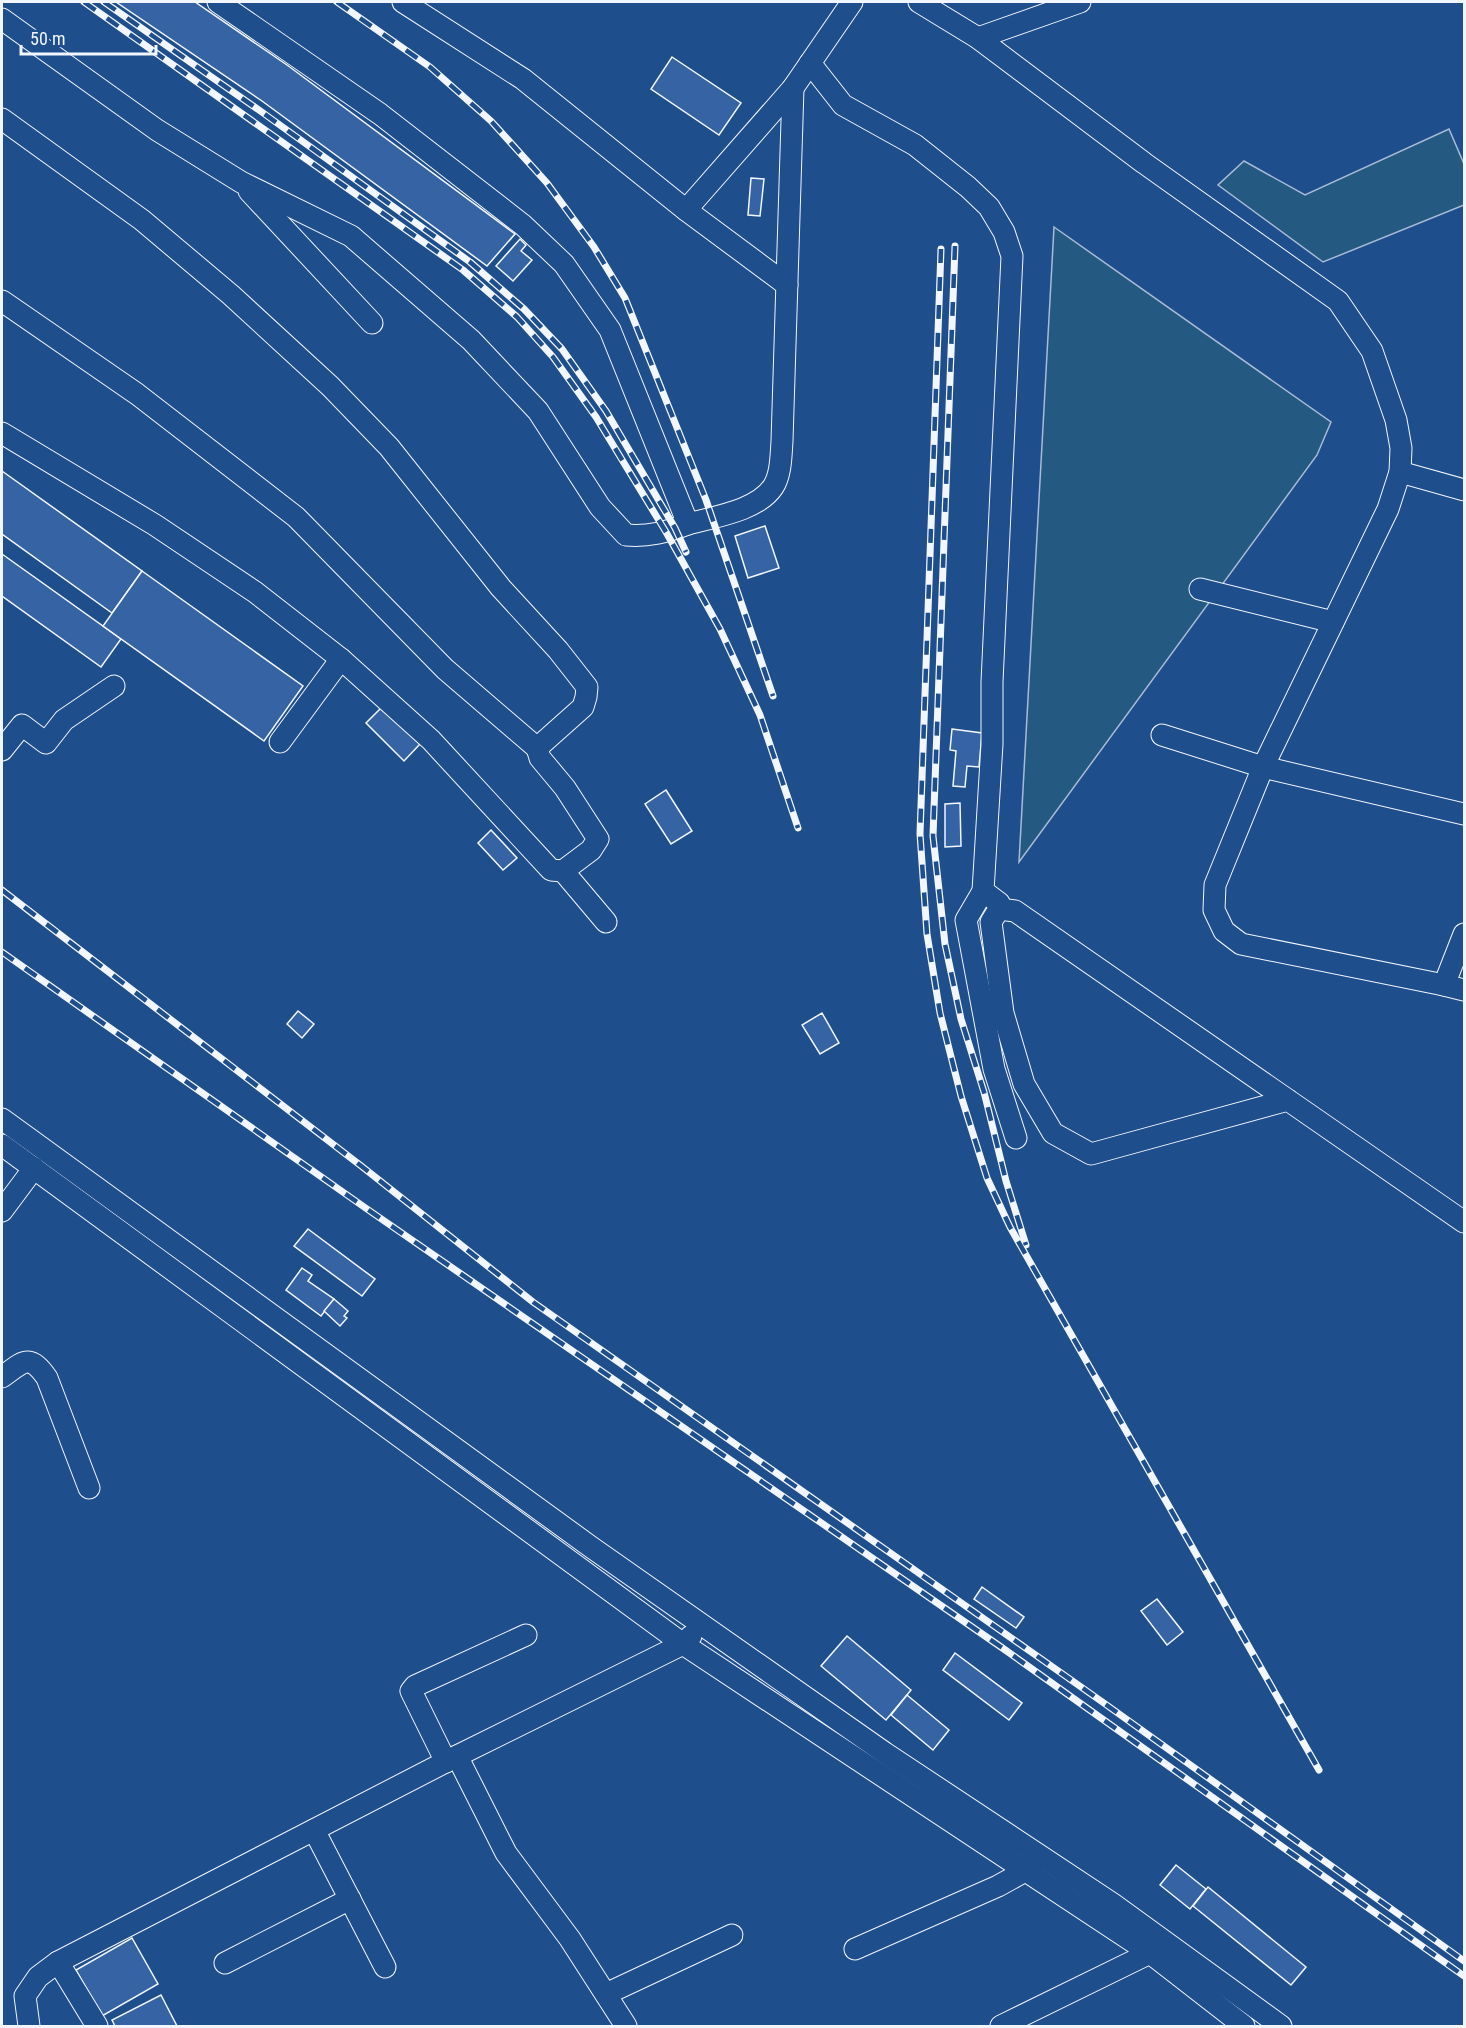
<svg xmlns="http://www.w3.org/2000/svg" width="1466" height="2028" font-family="'Roboto Condensed',sans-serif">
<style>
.green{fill:#245a82;stroke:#a8bbd7;stroke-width:1.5}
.building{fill:#3563a3;stroke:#f2f6ff;stroke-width:1.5}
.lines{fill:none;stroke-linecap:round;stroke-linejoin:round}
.minor-casing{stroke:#f2f6ff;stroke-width:23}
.minor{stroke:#1f4e8c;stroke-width:21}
.rail-casing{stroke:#f2f6ff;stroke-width:7}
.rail{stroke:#1f4e8c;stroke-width:4.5;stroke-dasharray:14;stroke-linecap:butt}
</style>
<rect width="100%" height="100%" fill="#1f4e8c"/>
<g class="green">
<polygon points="1449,129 1464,164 1464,205 1323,262 1218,185 1244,161 1305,195"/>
<polygon points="1054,227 1331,422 1317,455 1019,862"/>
</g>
<g class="building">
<polygon points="116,2 195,2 287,65 515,234 487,266 262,101"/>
<polygon points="672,57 741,103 719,135 651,89"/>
<polygon points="751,178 764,179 760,216 748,215"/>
<polygon points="520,239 526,245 521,251 532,260 513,281 496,266"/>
<polygon points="2,471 142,571 112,613 2,534"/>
<polygon points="765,526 779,568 748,578 735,536"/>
<polygon points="2,554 121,639 101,667 2,596"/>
<polygon points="142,571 303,686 264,741 103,626"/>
<polygon points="383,706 420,744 404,761 366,723"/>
<polygon points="952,729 982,733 979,767 967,766 965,787 953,786 956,751 950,750"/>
<polygon points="666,790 692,831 671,844 645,804"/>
<polygon points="960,803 961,846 945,847 945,804"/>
<polygon points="491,830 517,858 503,870 478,843"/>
<polygon points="298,1011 314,1024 302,1038 287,1024"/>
<polygon points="822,1013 839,1043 820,1054 802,1025"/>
<polygon points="308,1229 375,1279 362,1296 294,1246"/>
<polygon points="302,1268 312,1275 308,1281 334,1299 321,1316 286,1290"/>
<polygon points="334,1299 348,1311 344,1316 347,1318 340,1326 324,1311"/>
<polygon points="982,1587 1024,1617 1016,1628 974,1599"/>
<polygon points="1157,1599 1183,1632 1167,1645 1141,1611"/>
<polygon points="847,1636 911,1690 886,1720 821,1666"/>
<polygon points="955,1653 1022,1703 1009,1720 943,1670"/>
<polygon points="907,1695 949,1730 933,1750 891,1715"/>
<polygon points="1176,1865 1206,1889 1190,1909 1160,1885"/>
<polygon points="1208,1887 1306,1967 1291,1985 1193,1906"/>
<polygon points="132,1938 158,1984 102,2016 76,1970"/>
<polygon points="161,1995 177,2026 115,2026 112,2020"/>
</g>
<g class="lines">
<g class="minor-casing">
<g id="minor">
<path d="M218 2 380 114 523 225 564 264 610 330 688 524C713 517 757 511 773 487 781 475 781 456 782 441L793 88"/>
<polyline points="403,2 523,79 686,210 793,88 852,2"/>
<polyline points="919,2 978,38 1144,163 1338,301 1372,351 1396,420 1401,448 1400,472 1388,509 1263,767 1215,885 1214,910 1224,931 1241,944 1444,985 1464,934"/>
<path d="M2 19 157 130 241 182 351 236 471 340 538 411 600 507 626 535C648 537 667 532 688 524"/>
<polyline points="978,38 1080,2"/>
<polyline points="810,63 843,105 915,145 968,187 989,207 1004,232 1012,256 992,682 992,744 983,891 999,903 999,909"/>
<polyline points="2,119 142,220 231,295 330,386 389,447 501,588 558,650 587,687 586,697 583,707 537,748 540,758 565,788 598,839 591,850 563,871 551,870 431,740 341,659 255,592 155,525 2,433"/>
<polyline points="249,191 372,323"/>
<polyline points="686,210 787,285"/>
<polyline points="2,301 137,394 296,517 445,669 537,748"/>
<polyline points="1400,472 1464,490"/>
<polyline points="1200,589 1333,622"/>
<polyline points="1162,735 1263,767 1464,814"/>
<polyline points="280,742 341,659"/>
<polyline points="2,750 22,725 46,743 64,720 114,686"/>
<polyline points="563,871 606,922"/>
<polyline points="983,891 966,920 994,1069 1016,1138"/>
<polyline points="1444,985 1464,990"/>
<polyline points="1288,1100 1091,1154 1053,1133 1024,1084 1003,1013 991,922 999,909 1015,911 1464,1222"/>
<polyline points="2,1119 591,1547 885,1753 1113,1904 1281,2026"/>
<polyline points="2,1145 683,1644 1150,1953 1244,2026"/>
<polyline points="2,1211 34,1168"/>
<path d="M2 1377C23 1362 29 1352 47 1378L89 1488"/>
<polyline points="457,1756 506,1853 570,1939 626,2026"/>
<polyline points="446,1762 411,1691 415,1686 526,1635"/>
<polyline points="314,1830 385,1967"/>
<polyline points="855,1949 998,1886 1025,1871 1032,1863"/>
<polyline points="58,1962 97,2026"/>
<polyline points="225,1963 350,1899"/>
<polyline points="606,1994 732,1935"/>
<polyline points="29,2026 25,1996 38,1977 58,1962 457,1756 683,1644 691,1636"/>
<polyline points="1001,2026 1150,1953 1158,1947"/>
</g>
</g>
<use href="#minor" class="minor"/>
<g class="rail-casing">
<g id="rail">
<polyline points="84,2 463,270 517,317 553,357 596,417 666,532 720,629 760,715 798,828"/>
<polyline points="104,2 259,110 470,262 524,309 562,349 606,411 675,528 686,552"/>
<polyline points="337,2 430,67 491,121 547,183 594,247 625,298 706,500 773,696"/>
<polyline points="955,246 933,836 945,944 961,1019 984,1092 1006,1181 1026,1245"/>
<polyline points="941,249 920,834 927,934 940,1013 961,1096 987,1178 1010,1227 1319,1770"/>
<polyline points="2,890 360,1165 533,1302 1101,1701 1464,1961"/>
<polyline points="2,952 367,1209 1001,1647 1464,1976"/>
</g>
</g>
<use href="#rail" class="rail"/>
</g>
<rect width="1466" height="2028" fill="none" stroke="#f2f6ff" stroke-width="6"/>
<path d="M21 45v9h135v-9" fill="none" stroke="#f2f6ff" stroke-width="3"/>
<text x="30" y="45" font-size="18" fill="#f2f6ff" stroke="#1f4e8c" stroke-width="4.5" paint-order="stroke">50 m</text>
</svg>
